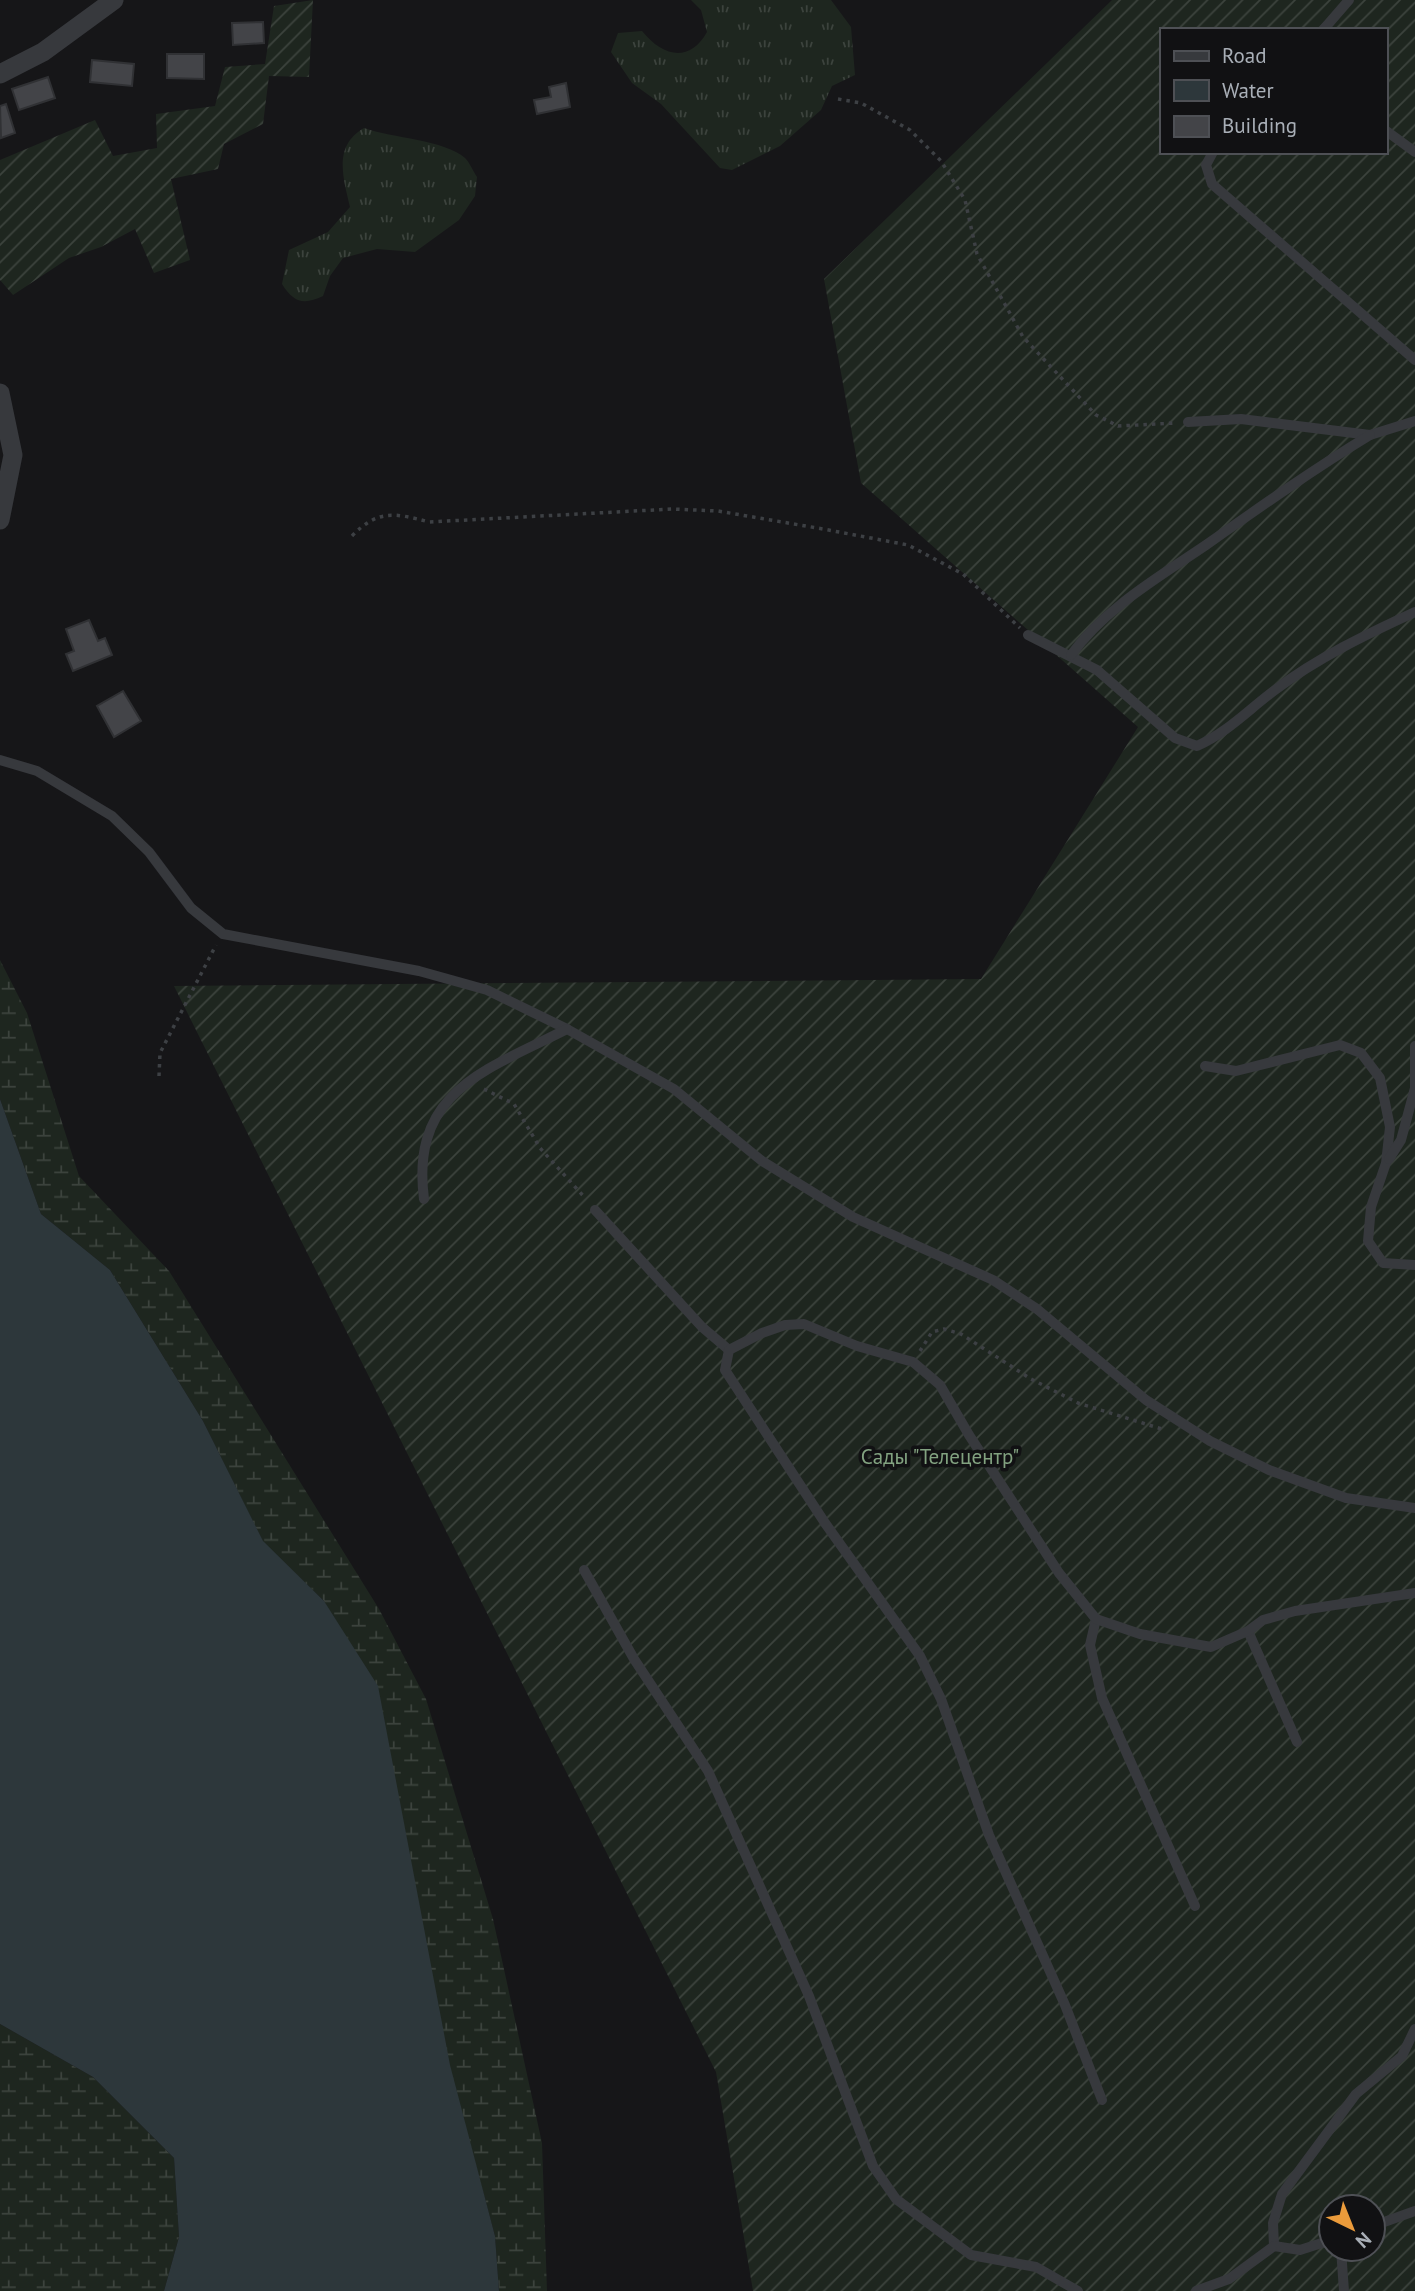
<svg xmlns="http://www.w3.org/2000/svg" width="1415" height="2291" font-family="'PT Sans',sans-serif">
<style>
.grass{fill:url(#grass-tufts)}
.wetland{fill:url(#wetland-marsh)}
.garden{fill:url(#garden-furrows);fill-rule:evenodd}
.water{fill:#2d373b}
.building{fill:#434448;stroke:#303134;stroke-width:2}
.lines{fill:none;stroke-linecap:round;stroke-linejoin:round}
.path{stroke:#3d4044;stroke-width:3.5;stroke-dasharray:3.5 5;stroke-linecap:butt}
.service{stroke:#37393d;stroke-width:10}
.minor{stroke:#37393d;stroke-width:19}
.labels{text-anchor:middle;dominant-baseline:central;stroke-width:7;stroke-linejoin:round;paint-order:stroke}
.park-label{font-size:21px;fill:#82a280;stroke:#111113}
</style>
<defs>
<pattern id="grass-tufts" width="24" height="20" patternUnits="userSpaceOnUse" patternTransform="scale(1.75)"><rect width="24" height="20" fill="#1e261f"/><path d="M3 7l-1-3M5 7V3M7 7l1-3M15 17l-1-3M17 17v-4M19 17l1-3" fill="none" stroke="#3c433d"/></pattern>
<pattern id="wetland-marsh" width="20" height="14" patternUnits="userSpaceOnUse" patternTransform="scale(1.75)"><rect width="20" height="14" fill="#1e261f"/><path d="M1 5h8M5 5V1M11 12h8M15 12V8" fill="none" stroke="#3c433d"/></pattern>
<pattern id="garden-furrows" width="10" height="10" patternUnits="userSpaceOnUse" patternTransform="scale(1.75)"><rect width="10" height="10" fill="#1e261f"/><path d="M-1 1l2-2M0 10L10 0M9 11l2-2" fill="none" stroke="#3c433d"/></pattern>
</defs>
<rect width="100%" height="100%" fill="#161618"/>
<g class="grass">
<path d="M691 0H831L851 27 855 75 832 86 821 110 780 146 732 170 720 168 661 104 632 83 611 52 618 33 642 31C662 56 689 64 707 32L701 10Z"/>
<path d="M364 128C392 138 445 140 465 158 470 163 473 171 477 177L475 196 459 220 415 252 377 249 343 258 330 276 323 296C304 305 294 303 282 284L289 250 328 232 350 207C343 177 333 146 364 128Z"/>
</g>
<g class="wetland">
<polygon points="0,960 27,1013 79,1176 169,1271 379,1609 426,1699 493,1919 542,2143 547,2291 499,2291 495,2236 324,1601 263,1542 203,1421 110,1270 41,1214 0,1099"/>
<polygon points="0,2024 93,2077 174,2158 179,2237 164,2291 0,2291"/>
</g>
<g class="garden">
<polygon points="313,0 309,77 269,76 263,124 224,144 218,169 171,179 190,260 154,273 135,229 101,247 69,258 13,295 0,280 0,160 95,120 113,156 157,148 156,114 215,106 225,67 265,64 274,6"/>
<path d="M1112 0H1415V2291H753L716 2072 174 986 981 979 1138 727 861 483 824 279ZM1161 30H1385V152H1161ZM1331 2207H1373V2249H1331Z"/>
</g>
<polygon class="water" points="0,1099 41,1214 110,1270 203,1421 263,1541 324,1601 378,1686 450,2065 495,2236 499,2291 164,2291 179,2237 174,2158 93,2077 0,2024"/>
<g class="building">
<polygon points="263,22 264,43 233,45 232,23"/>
<polygon points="167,54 204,54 204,79 167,78"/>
<polygon points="92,60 134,64 132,86 90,82"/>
<polygon points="48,77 55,98 19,110 12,89"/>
<polygon points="566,83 570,107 537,114 534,100 551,97 549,87"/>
<polygon points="6,104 15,133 1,138 0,106"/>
<polygon points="89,620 98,641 105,638 112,655 73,671 66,654 74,651 66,629"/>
<polygon points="123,691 141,721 114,737 97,706"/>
</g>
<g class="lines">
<g class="path">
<polyline points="838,99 861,103 910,130 941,161 965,200 977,254 1023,337 1096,415 1118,426 1176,423"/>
<path d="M352 536C378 509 395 513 429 522L672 509 718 511 823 529 908 545 963 574 1020 628"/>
<polyline points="159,1076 160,1053 216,945"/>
<polyline points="484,1089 514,1104 540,1148 586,1199"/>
<polyline points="920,1351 932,1332 944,1329 961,1334 1031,1379 1078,1403 1165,1430"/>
</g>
<g class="service">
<polyline points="1323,30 1349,0"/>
<polyline points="1385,130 1415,152"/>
<polyline points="1213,152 1206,165 1212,184 1415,360"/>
<polyline points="1188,422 1241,419 1370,435 1415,421"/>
<path d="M1028 635 1097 670 1175 738 1197 746C1228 732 1248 710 1275 690 1317 658 1367 634 1415 612"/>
<path d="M1071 655C1105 608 1159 577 1206 545 1260 507 1314 469 1370 435"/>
<polyline points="0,760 37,771 112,816 149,852 191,908 223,934 419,971 487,990 567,1029 674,1089 762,1161 853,1217 993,1280 1037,1309 1146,1400 1210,1441 1269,1470 1346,1498 1415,1508"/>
<polyline points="1205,1066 1236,1071 1340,1045 1361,1053 1380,1078 1390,1127 1386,1163 1371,1207 1368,1241 1383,1263 1415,1265"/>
<polyline points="1389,1159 1401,1140 1415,1088 1415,1046"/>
<path d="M424 1199C410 1090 487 1070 567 1029"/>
<polyline points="595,1210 702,1327 729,1350"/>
<polyline points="584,1570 634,1659 708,1771 809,1996 873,2166 896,2199 971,2255 1036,2267 1078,2291"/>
<polyline points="1096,1619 1090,1645 1102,1698 1195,1906"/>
<polyline points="1248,1631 1297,1742"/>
<polyline points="1102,2100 1065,2005 989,1835 941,1699 920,1656 825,1523 725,1370 729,1350 762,1333 785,1325 804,1324 857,1346 913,1362 940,1385 969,1435 1059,1573 1096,1619 1140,1634 1211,1647 1248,1631 1263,1620 1295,1611 1415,1593"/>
<polyline points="1373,2226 1415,2211"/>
<polyline points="1274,2246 1273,2223 1282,2194 1356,2094 1402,2056 1415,2029"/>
<polyline points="1341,2249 1344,2291"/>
<polyline points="1196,2291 1229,2279 1274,2246 1300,2250 1331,2240"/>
</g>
<g class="minor">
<polyline points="0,74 43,52 114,0"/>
<polyline points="0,393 13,455 0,520"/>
</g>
</g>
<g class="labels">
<g class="park-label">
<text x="940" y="1456">Сады "Телецентр"</text>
</g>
</g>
<rect x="1160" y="28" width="228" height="126" fill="#111113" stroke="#4e5055" stroke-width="2"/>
<rect x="1174" y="51" width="35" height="10" fill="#37393d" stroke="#4e5055" stroke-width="2"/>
<text x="1222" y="63" font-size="21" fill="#a9afb7">Road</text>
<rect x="1174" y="80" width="35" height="21" fill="#2d373b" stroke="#4e5055" stroke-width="2"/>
<text x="1222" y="98" font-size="21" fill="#a9afb7">Water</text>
<rect x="1174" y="116" width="35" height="21" fill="#434448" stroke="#4e5055" stroke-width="2"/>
<text x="1222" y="133" font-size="21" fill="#a9afb7">Building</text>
<g transform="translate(1352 2228) rotate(137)"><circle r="33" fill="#111113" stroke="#4e5055" stroke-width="2"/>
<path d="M0-5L12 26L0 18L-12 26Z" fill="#eb9b3b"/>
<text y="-10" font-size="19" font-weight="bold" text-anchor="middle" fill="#a9afb7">N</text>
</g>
</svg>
